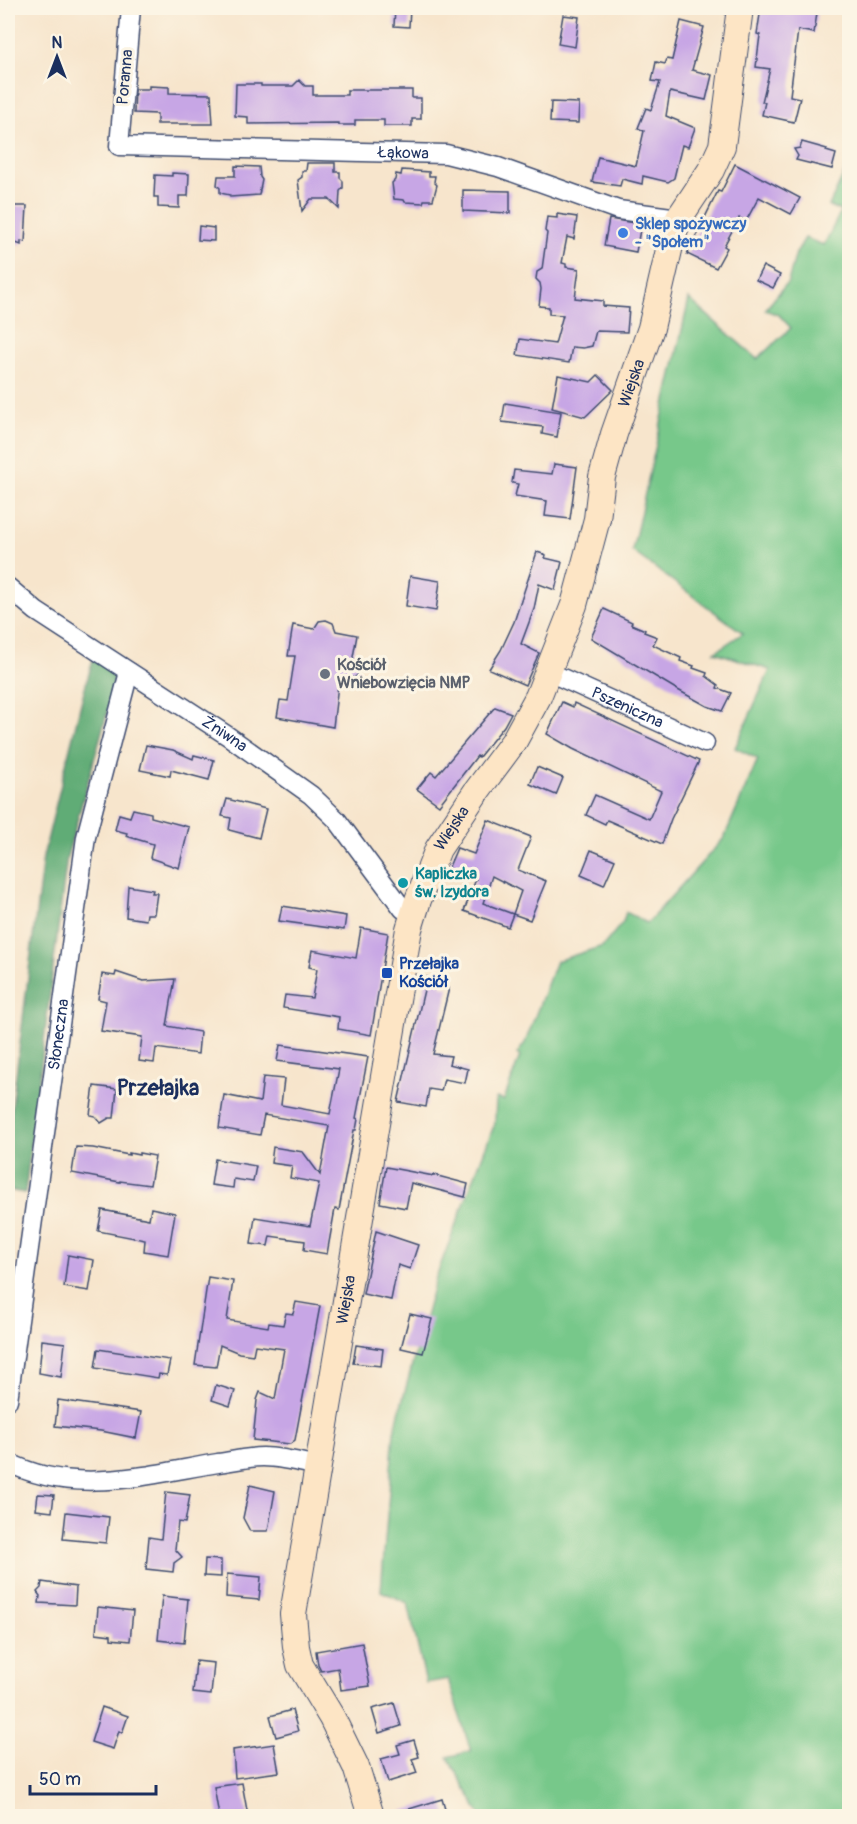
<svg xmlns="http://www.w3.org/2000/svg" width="857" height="1824" font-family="Pangolin,sans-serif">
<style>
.green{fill:#77c88a;stroke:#497c74;stroke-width:1.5}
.forest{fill:#61ac76;stroke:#3e6e6a;stroke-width:1.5}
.building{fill:#c7a6e5}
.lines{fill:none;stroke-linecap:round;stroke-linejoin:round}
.street-casing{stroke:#3c4a6e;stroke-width:21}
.secondary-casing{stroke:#3c4a6e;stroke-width:28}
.street{stroke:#fff;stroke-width:18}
.secondary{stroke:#fde5c5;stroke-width:26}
.shop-dot{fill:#3f7fe0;stroke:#fcf5e5;stroke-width:2}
.worship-dot{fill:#6b7280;stroke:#fcf5e5;stroke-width:2}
.culture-dot{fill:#0f9aa8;stroke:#fcf5e5;stroke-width:2}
.transit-dot{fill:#1a4fb4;stroke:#fcf5e5;stroke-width:2}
.labels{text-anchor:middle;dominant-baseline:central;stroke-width:6;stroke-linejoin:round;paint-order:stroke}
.street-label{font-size:16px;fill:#1b2f5e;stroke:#fcf5e5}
.shop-label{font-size:16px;font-weight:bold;fill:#366cbe;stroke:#fcf5e5;text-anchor:start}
.worship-label{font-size:16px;font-weight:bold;fill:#5b616d;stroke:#fcf5e5;text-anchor:start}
.culture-label{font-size:16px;font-weight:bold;fill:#0d838f;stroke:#fcf5e5;text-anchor:start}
.transit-label{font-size:16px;font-weight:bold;fill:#164399;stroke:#fcf5e5;text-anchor:start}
.district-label{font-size:22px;font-weight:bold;fill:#1b2f5e;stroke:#fcf5e5}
</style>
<rect width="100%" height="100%" fill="#fcf5e5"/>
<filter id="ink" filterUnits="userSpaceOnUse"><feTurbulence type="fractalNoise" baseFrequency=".0167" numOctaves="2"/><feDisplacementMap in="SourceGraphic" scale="12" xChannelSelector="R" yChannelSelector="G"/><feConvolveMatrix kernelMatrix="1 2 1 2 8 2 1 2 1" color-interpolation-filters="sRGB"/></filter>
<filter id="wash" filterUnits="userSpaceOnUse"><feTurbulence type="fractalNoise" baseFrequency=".008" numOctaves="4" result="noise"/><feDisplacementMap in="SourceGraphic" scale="24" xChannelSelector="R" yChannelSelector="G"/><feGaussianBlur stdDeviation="1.35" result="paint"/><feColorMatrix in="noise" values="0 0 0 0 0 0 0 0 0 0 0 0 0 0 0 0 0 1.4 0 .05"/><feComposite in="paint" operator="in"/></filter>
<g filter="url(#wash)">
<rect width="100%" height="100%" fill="#f7e5cc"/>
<polygon class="green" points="849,163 849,1816 481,1816 448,1757 471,1751 448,1679 426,1683 408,1603 381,1591 394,1432 436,1277 495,1123 496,1098 504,1100 520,1056 517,1054 525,1043 556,961 603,946 623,922 626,912 647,923 651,919 724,838 758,759 735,748 770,670 715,652 743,633 632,551 689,299 757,359 791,328 779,315 765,310 788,282 796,253 805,238 824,245 841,211 829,206"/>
<path class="forest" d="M94 656C111 669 116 670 113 692L67 857 25 1193 8 1190V1139L43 857 84 691Z"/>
<g id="blocks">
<g class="building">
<polygon points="395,8 410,8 409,27 394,26"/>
<polygon points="761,8 805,8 805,11 817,13 814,33 798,30 790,96 800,98 794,122 762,115 765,102 762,102 770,69 756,67 760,35 757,34"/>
<polygon points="563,15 579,17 575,47 558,44"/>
<polygon points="681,21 704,27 692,70 712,75 706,100 670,92 666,116 695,128 688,147 682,145 674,178 668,182 643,176 642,184 622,179 620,186 592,182 598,157 636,166 644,131 638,128 646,108 651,110 660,82 652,81 656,62 665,64 667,59 672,60"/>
<polygon points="299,80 305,86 313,86 313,95 347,95 347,90 412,90 412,98 421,98 421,119 412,119 412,126 384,126 384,120 355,120 355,125 338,125 338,123 248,124 248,117 235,116 236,84 261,84 261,86 293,86"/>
<polygon points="149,86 169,87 169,93 211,94 213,124 157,124 157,114 134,113 135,89 149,89"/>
<polygon points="551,102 579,103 578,123 550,122"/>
<polygon points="802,142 827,149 826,151 836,154 832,169 796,160 798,156 794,149 800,148"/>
<polygon points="307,163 335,163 335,172 340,172 340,178 343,181 343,188 340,191 339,209 329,199 311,199 302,211 298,180 302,177 302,171 306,171"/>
<polygon points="735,164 800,198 791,214 759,197 746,221 739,218 724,246 727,248 716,268 687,254 718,191 721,192"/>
<polygon points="235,166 259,167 260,177 262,180 259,195 230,197 230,195 220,193 220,188 217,185 218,176 235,176"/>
<polygon points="402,170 429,172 429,176 435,176 434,182 437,185 433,200 424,200 423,203 405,202 404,200 394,199 392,183 395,180 396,174 401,175"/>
<polygon points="172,173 189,174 188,196 179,196 179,208 158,207 158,197 154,197 155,175 172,176"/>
<polygon points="463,190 510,191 510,213 463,211"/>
<polygon points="12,206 27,206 25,242 21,241 21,245 8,240 10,207"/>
<polygon points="557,214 577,217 574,239 567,237 562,263 566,264 566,267 579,269 575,298 603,301 603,306 629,308 627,332 596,331 592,346 583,348 572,347 569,363 517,355 520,339 555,344 563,315 549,314 549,307 539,306 541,289 540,283 536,279 537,272 542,269 547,233 545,231 547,217 557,218"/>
<polygon points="609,219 641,224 636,252 604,246"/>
<polygon points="199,226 214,228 214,241 198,240"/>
<polygon points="763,266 780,275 773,288 756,280"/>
<polygon points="558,375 591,382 598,375 613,390 585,417 552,408"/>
<polygon points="505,403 561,412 557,437 542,434 543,427 502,422"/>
<polygon points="554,464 577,467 570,519 545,516 547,501 515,496 518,484 512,483 514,470 552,474"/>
<polygon points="537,552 546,555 545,558 562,562 555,590 539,584 534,609 521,644 539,653 525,685 489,669 501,650 514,622"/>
<polygon points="410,576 440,581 436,611 406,606"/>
<polygon points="604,609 632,622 631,624 645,630 644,632 657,637 653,645 681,658 680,661 694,666 693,668 707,673 706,676 718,685 717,688 731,693 722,711 707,706 676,689 591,638"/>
<polygon points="326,620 333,623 336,631 357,635 353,657 359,670 357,676 353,678 339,676 333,727 277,717 280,700 288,701 295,656 288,656 293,625 314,629 319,621"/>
<polygon points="562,702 573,707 574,703 699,761 671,819 662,844 607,820 605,824 586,815 595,795 649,819 661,791 573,749 547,734"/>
<polygon points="495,707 511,713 504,726 479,757 477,756 439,805 417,789 431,772 436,776"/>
<polygon points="146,745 173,750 193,759 194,755 214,760 209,780 171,770 170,776 140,770"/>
<polygon points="537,767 563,778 556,795 530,784"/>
<polygon points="227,799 266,809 259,838 229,830 231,818 222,816"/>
<polygon points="133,809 151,813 151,817 189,827 179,868 150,858 153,844 126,836 127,833 115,830 119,814 130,817"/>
<polygon points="488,820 531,837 518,870 546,881 530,920 513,914 521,891 492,876 483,903 513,914 508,927 464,911 476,879 448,869 457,848 474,854"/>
<polygon points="591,850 615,860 604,885 581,875"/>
<polygon points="128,886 153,890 152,893 157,893 154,914 147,914 146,920 126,917"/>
<polygon points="282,906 346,916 344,930 279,921"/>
<polygon points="361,928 388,933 371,1035 338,1029 339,1017 283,1008 285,995 312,998 317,969 309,967 312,950 356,958"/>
<polygon points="116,972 143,981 175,979 167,1026 200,1032 198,1054 156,1048 154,1063 139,1061 142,1037 101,1031 106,1001 98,999 102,974 115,976"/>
<polygon points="427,977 442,981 441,986 449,988 433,1054 451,1056 449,1064 468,1069 465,1083 444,1079 441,1091 429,1089 426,1107 398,1102"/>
<polygon points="280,1045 368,1057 356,1118 358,1119 356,1130 354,1130 339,1210 335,1209 327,1254 304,1250 305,1241 270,1236 268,1246 251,1244 255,1217 310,1226 319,1183 290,1178 292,1166 271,1163 273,1147 303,1152 320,1175 329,1126 264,1115 260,1135 219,1128 224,1095 260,1102 263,1077 284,1079 281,1105 330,1114 339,1069 277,1061"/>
<polygon points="94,1086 117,1089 114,1118 109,1118 101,1123 95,1116 90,1115"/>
<polygon points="76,1147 93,1148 129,1155 129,1153 139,1155 139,1153 155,1156 150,1185 120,1181 120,1182 72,1173"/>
<polygon points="215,1159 256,1166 253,1182 234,1179 233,1188 211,1185"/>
<polygon points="386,1167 434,1176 434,1175 468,1184 465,1197 411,1183 406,1208 380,1203"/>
<polygon points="151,1208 175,1213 168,1255 144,1251 145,1240 98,1231 102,1210 149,1219"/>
<polygon points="376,1231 418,1245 410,1269 398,1265 391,1300 363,1294"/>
<polygon points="68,1255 94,1260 89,1291 64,1287"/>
<polygon points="208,1277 233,1281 227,1320 268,1327 269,1323 283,1325 286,1313 293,1314 296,1302 320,1306 295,1440 290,1444 253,1440 257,1400 260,1392 275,1399 284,1349 255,1345 253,1355 239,1353 220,1345 216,1367 195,1365"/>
<polygon points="410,1314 432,1319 423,1353 401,1348"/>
<polygon points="42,1340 65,1343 61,1377 39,1373"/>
<polygon points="356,1345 383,1349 381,1366 353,1363"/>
<polygon points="98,1349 170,1360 167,1375 159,1374 158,1378 95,1368"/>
<polygon points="216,1385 235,1391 230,1406 212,1400"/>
<polygon points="58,1400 141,1412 136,1438 101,1431 55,1426"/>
<polygon points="250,1485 275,1491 268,1531 250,1531 243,1518"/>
<polygon points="166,1492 190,1495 185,1523 178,1522 175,1549 182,1557 174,1563 173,1572 146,1569 149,1537 161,1539"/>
<polygon points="38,1494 54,1495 52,1512 36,1510"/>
<polygon points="66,1512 109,1517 106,1543 63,1539"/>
<polygon points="205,1559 221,1560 221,1577 204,1576"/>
<polygon points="227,1574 261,1577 259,1600 226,1597"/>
<polygon points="42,1582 76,1587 75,1605 39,1603 40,1596 37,1592 41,1588"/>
<polygon points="162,1596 188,1599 184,1643 158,1640"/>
<polygon points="98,1607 133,1611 130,1641 111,1639 111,1635 96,1633"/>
<polygon points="362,1643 370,1686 341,1690 338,1668 321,1671 318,1665 316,1651"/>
<polygon points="196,1661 214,1663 211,1695 193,1693"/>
<polygon points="394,1703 401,1726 379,1733 372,1709"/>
<polygon points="102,1707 128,1716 122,1733 119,1731 113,1749 91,1742"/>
<polygon points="292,1710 298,1731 276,1737 270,1716"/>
<polygon points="414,1740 419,1757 412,1759 417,1773 388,1782 381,1759 400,1754 397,1745"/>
<polygon points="274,1744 279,1772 235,1778 233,1750"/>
<polygon points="242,1783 248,1816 219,1816 214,1787"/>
<polygon points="442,1799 447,1816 397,1816 396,1813"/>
</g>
</g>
</g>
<g filter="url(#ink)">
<use href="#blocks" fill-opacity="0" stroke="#3c4a6e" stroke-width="1.5"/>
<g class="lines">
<g class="street-casing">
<g id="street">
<path id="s1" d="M131 8 119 146 446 154 498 167 618 210 679 218"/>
<path id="s2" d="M8 587 36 611 228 736 311 795 337 820 403 909 413 914"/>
<path id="s3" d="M549 672 705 743"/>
<path id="s4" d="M8 1400 86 837 129 672"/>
<path d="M8 1462C73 1497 150 1474 218 1463 233 1461 249 1457 263 1457 281 1457 300 1462 317 1466"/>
</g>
</g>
<g class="secondary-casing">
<g id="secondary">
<path id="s5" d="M371 1816 356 1767 332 1718 300 1665 296 1647 293 1614 409 929 418 900 438 849 476 792 514 741 538 697 574 605 597 519 602 477 614 434 651 328 672 237 679 218 711 170 722 146 740 8"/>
</g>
</g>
<use href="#street" class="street"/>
<use href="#secondary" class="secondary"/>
</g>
</g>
<circle class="shop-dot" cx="623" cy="233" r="6"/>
<circle class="worship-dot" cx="325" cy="674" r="6"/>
<circle class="culture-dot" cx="403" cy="883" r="6"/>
<rect class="transit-dot" x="381" y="967" width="12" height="12" rx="3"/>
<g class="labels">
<g class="street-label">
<text transform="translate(125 77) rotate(-85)">Poranna</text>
<text stroke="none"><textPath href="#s1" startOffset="423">Łąkowa</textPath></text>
<text stroke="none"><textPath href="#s5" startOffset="1510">Wiejska</textPath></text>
<text stroke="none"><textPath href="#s3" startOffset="86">Pszeniczna</textPath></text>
<text stroke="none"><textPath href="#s2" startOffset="262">Żniwna</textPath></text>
<text stroke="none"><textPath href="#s5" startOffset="1024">Wiejska</textPath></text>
<text stroke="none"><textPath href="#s4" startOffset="369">Słoneczna</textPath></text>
<text stroke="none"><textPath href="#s5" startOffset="538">Wiejska</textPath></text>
</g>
<g class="shop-label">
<text x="635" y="224">Sklep spożywczy<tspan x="635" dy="18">- "Społem"</tspan></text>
</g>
<g class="worship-label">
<text x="337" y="665">Kościół<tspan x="337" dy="18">Wniebowzięcia NMP</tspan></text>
</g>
<g class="culture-label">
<text x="415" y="874">Kapliczka<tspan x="415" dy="18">św. Izydora</tspan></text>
</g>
<g class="transit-label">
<text x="399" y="964">Przełajka<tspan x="399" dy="18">Kościół</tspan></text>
</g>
<g class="district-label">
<text x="158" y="1088">Przełajka</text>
</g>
</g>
<rect width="857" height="1824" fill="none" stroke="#fcf5e5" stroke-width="30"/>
<g transform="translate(57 57)" stroke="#fcf5e5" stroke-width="4.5" paint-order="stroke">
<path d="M0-4.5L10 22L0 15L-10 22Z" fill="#1b2f5e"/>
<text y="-9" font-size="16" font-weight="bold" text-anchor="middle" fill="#1b2f5e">N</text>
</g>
<path d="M30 1785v9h126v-9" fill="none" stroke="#1b2f5e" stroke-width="3"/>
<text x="39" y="1785" font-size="18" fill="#1b2f5e" stroke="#fcf5e5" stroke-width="4.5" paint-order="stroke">50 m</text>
</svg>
